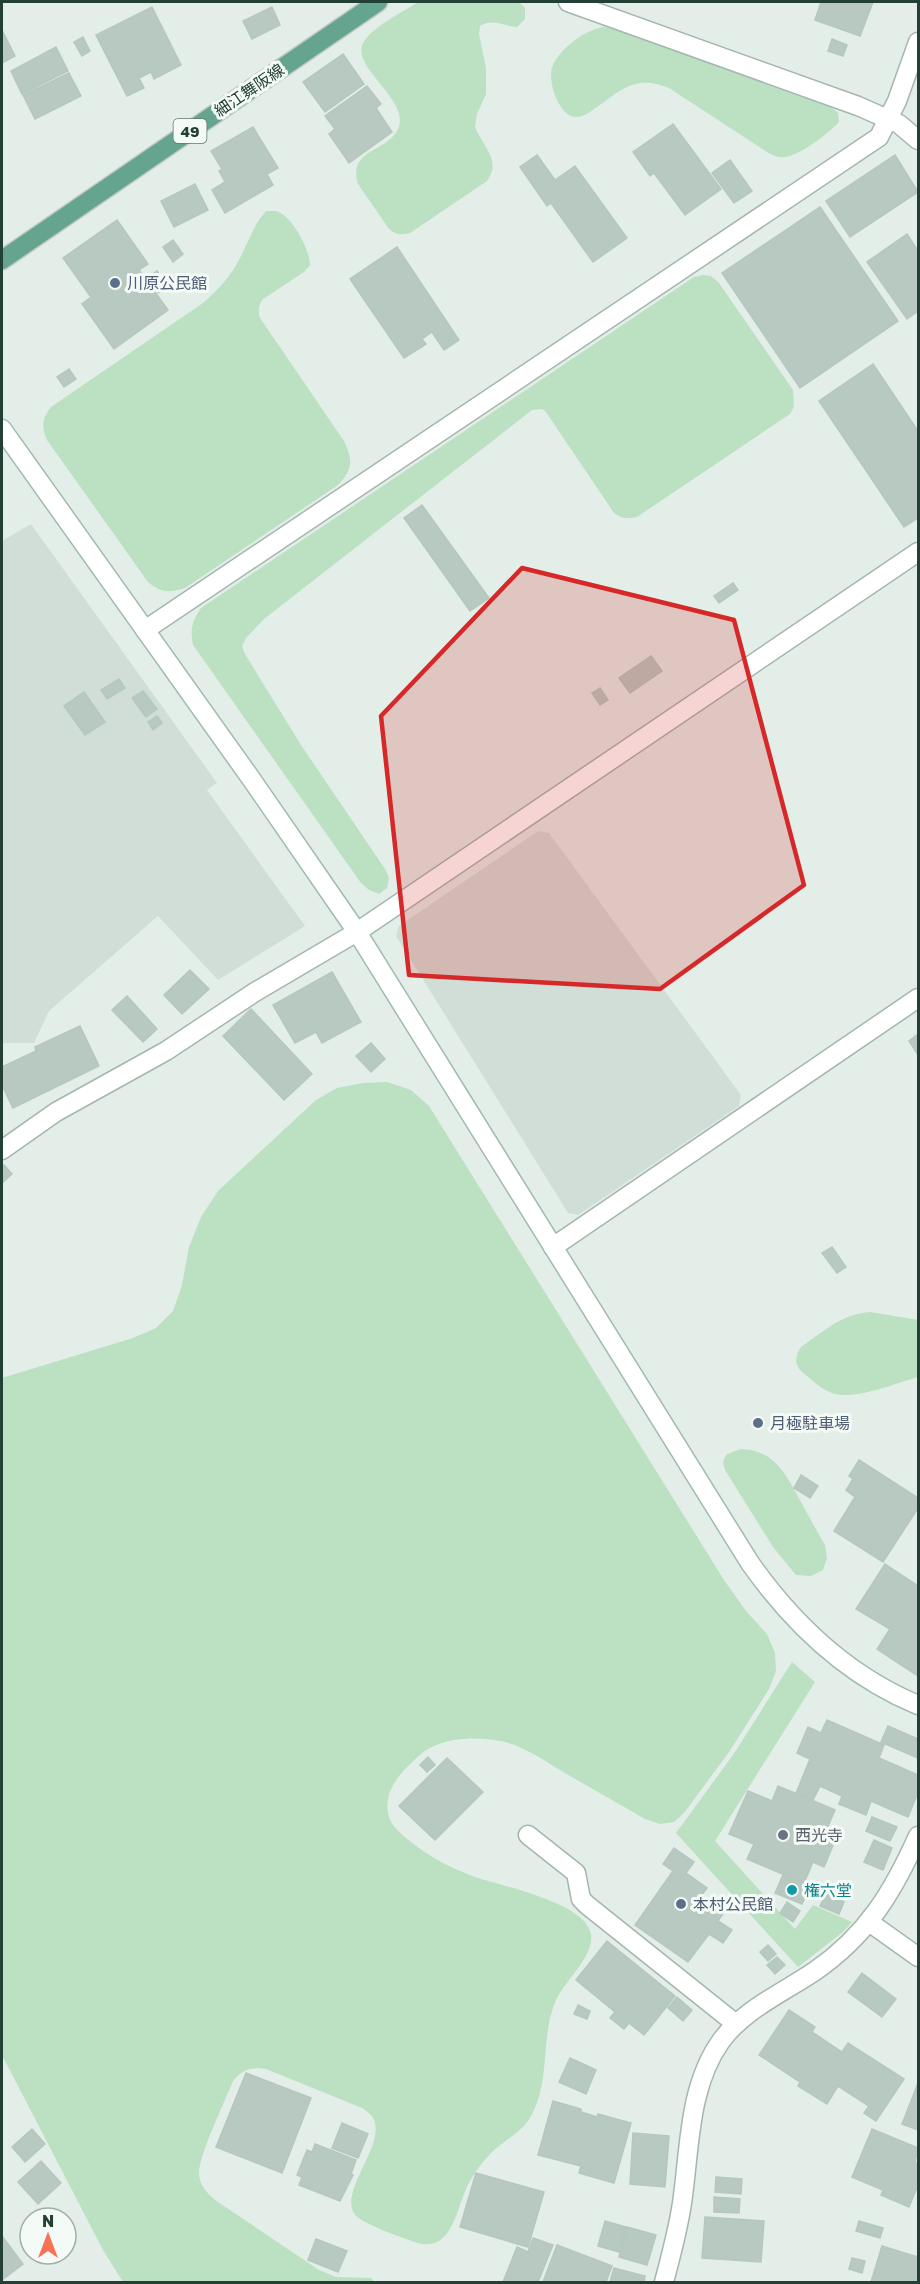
<svg xmlns="http://www.w3.org/2000/svg" width="920" height="2284" font-family="'Golos Text','Noto Sans JP',sans-serif">
<style>
.built{fill:#d1ded7}
.green{fill:#bbe0c2}
.building{fill:#b8c9c1;stroke:#b5c8be;stroke-width:1.5}
.lines{fill:none;stroke-linecap:round;stroke-linejoin:round}
.street-casing{stroke:#a5b6af;stroke-width:21}
.secondary-casing{stroke:#a1baaf;stroke-width:21}
.primary-casing{stroke:#c1cac6;stroke-width:21}
.street{stroke:#fff;stroke-width:18}
.secondary{stroke:#fff;stroke-width:18}
.primary{stroke:#65a590;stroke-width:18}
.marked{fill:#d62828;fill-opacity:0.2;stroke:#d62828;stroke-width:4.5;stroke-linejoin:round}
.service-dot{fill:#5c6f8a;stroke:#f4faf6;stroke-width:2}
.worship-dot{fill:#6b7280;stroke:#f4faf6;stroke-width:2}
.culture-dot{fill:#0f9aa8;stroke:#f4faf6;stroke-width:2}
.labels{text-anchor:middle;dominant-baseline:central;stroke-width:6;stroke-linejoin:round;paint-order:stroke}
.shield{fill:#f4faf6;stroke:#61786f;stroke-width:1.5}
.shield-label{font-size:15px;font-weight:bold;fill:#224035}
.street-label{font-size:16px;fill:#224035;stroke:#f4faf6}
.service-label{font-size:16px;fill:#4e5e75;stroke:#f4faf6;text-anchor:start}
.worship-label{font-size:16px;fill:#5b616d;stroke:#f4faf6;text-anchor:start}
.culture-label{font-size:16px;fill:#0d838f;stroke:#f4faf6;text-anchor:start}
</style>
<rect width="100%" height="100%" fill="#e3eee8"/>
<g class="built">
<polygon points="31,524 217,783 207,790 305,926 218,980 158,916 49,1011 34,1043 2,1043 2,541"/>
<polygon points="538,831 549,833 741,1095 739,1106 578,1215 568,1213 396,936 399,926"/>
</g>
<g class="green">
<path d="M418 2H519L525 8V19L517 27C504 26 492 18 480 26L479 34 486 68V94L477 114 475 127C483 147 502 160 487 181L410 233C401 235 396 235 389 229L358 184C347 149 388 152 398 129 412 99 345 65 365 40 376 25 403 12 418 2Z"/>
<path d="M603 27 615 28 831 107 838 113 839 122C829 133 799 156 785 157 780 158 775 156 770 154L669 88C634 74 622 90 594 109 590 112 583 117 577 117 559 118 546 79 553 65 561 48 585 30 603 27Z"/>
<path d="M266 211C269 211 272 211 276 211 292 215 310 250 310 265L304 272 263 299C258 306 258 310 260 318L344 441C353 461 353 469 338 485L185 588C170 593 161 593 148 582L47 440C41 426 42 419 51 407L203 303C219 289 232 275 241 256 249 241 254 224 266 211Z"/>
<path d="M703 275 711 276 719 283 793 390 794 407 790 414 637 517C627 519 622 519 614 513L546 412 542 409 532 410 264 619 246 638 242 646 245 654 301 745 385 869 389 878 387 888 379 894 369 890 361 883 193 645C190 629 192 621 201 608L694 277Z"/>
<path d="M387 1082 411 1090 429 1106 724 1580 746 1611 767 1634 775 1653 776 1671 769 1689 729 1752 684 1813 674 1822 660 1824 645 1819C621 1805 596 1791 572 1777 550 1765 526 1746 501 1741 481 1737 453 1737 434 1746 424 1750 415 1759 407 1767 394 1780 383 1798 389 1817 392 1827 403 1836 411 1842 431 1858 451 1868 475 1877 502 1886 581 1902 590 1931 598 1953 565 1980 556 2000 540 2036 551 2081 531 2116 523 2131 507 2139 494 2150 484 2160 477 2169 470 2181 457 2203 454 2253 418 2243 405 2239 366 2225 356 2216 335 2192 392 2140 371 2115 368 2112 365 2110 362 2108L266 2069C251 2067 243 2069 233 2081 225 2101 199 2155 199 2173 199 2185 207 2193 215 2200L319 2270 336 2277 371 2278 374 2282H123L103 2250 2 2055V1378L133 1338 156 1328 173 1311 182 1285 189 1247 201 1217 218 1191 316 1100 337 1088 363 1083Z"/>
<path d="M871 1312 918 1320V1377C897 1383 853 1401 832 1393 821 1389 812 1380 802 1372 794 1364 795 1356 801 1347 823 1332 843 1313 871 1312Z"/>
<path d="M740 1449C773 1449 786 1474 800 1500 808 1515 816 1530 825 1545L827 1558 823 1570 811 1576 796 1575 773 1547 725 1470 723 1462 726 1455Z"/>
<polygon points="792,1662 815,1682 715,1841 795,1929 813,1905 852,1922 843,1932 798,1967 676,1833 733,1755"/>
</g>
<g class="building">
<polygon points="821,2 873,2 860,36 815,20"/>
<polygon points="152,7 181,65 154,79 151,72 139,78 144,88 127,96 96,35"/>
<polygon points="272,7 280,25 252,39 243,21"/>
<polygon points="2,30 15,56 2,63"/>
<polygon points="83,37 90,51 82,56 74,42"/>
<polygon points="832,39 847,45 843,56 828,51"/>
<polygon points="56,47 68,71 22,94 11,71"/>
<polygon points="343,54 364,84 325,112 303,82"/>
<polygon points="69,73 81,96 35,119 23,95"/>
<polygon points="367,86 381,104 376,108 392,132 349,163 329,134 335,129 325,116"/>
<polygon points="673,124 721,189 685,215 654,173 650,176 633,152"/>
<polygon points="253,127 278,168 267,174 273,185 225,213 212,190 225,182 219,171 222,169 211,151"/>
<polygon points="537,155 555,180 575,166 627,238 593,262 551,203 547,206 520,167"/>
<polygon points="895,155 918,192 850,237 826,201"/>
<polygon points="730,160 752,191 734,203 712,173"/>
<polygon points="195,184 208,210 174,227 161,201"/>
<polygon points="820,207 898,321 800,388 722,273"/>
<polygon points="117,220 148,264 139,270 168,310 114,349 82,304 91,297 63,258"/>
<polygon points="907,234 918,251 918,311 907,319 867,262"/>
<polygon points="173,240 183,254 173,262 163,247"/>
<polygon points="397,247 459,340 444,350 432,332 422,339 426,344 404,358 350,279"/>
<polygon points="157,271 167,286 158,293 147,278"/>
<polygon points="873,364 918,431 918,518 904,527 819,401"/>
<polygon points="69,369 76,379 64,387 57,377"/>
<polygon points="422,505 489,598 470,611 404,518"/>
<polygon points="733,583 738,590 719,603 714,596"/>
<polygon points="651,656 662,671 630,693 619,678"/>
<polygon points="119,679 125,688 107,699 101,690"/>
<polygon points="600,688 608,700 600,705 592,693"/>
<polygon points="143,691 157,709 146,717 132,698"/>
<polygon points="84,692 105,722 85,735 64,706"/>
<polygon points="157,716 162,723 153,730 148,722"/>
<polygon points="190,970 209,989 182,1014 164,995"/>
<polygon points="332,972 361,1022 322,1043 316,1032 295,1043 273,1005"/>
<polygon points="127,996 157,1029 143,1042 112,1010"/>
<polygon points="251,1009 312,1074 284,1100 223,1036"/>
<polygon points="80,1026 99,1066 13,1108 2,1085 2,1067 36,1051 35,1047"/>
<polygon points="918,1034 918,1055 909,1041"/>
<polygon points="371,1043 385,1059 371,1072 356,1056"/>
<polygon points="4,1165 12,1174 2,1183 2,1168"/>
<polygon points="832,1247 846,1267 837,1273 822,1253"/>
<polygon points="859,1460 918,1498 918,1508 883,1562 834,1531 855,1497 846,1490 853,1479 849,1476"/>
<polygon points="801,1475 818,1486 810,1498 794,1488"/>
<polygon points="885,1564 918,1586 918,1676 877,1649 890,1629 856,1609"/>
<polygon points="827,1720 884,1745 879,1758 918,1775 918,1792 908,1817 871,1801 866,1815 839,1804 842,1796 820,1786 813,1800 796,1793 810,1759 797,1753 808,1727 821,1733"/>
<polygon points="888,1726 918,1739 918,1758 881,1742"/>
<polygon points="428,1757 435,1765 427,1772 420,1765"/>
<polygon points="447,1758 483,1792 435,1840 399,1806"/>
<polygon points="778,1786 835,1810 826,1831 837,1836 824,1867 813,1862 804,1883 747,1859 754,1844 729,1834 748,1791 772,1801"/>
<polygon points="872,1817 897,1827 890,1841 866,1831"/>
<polygon points="874,1840 892,1848 883,1870 864,1862"/>
<polygon points="674,1848 694,1862 686,1873 707,1888 701,1896 724,1912 718,1921 732,1930 723,1943 709,1934 688,1962 635,1925 673,1871 663,1864"/>
<polygon points="783,1875 810,1887 802,1904 775,1893"/>
<polygon points="826,1894 844,1902 839,1914 820,1906"/>
<polygon points="787,1902 800,1911 793,1922 780,1913"/>
<polygon points="607,1941 675,1996 644,2035 629,2023 624,2029 610,2018 615,2012 576,1980"/>
<polygon points="768,1945 776,1954 768,1961 760,1952"/>
<polygon points="777,1957 785,1965 775,1974 767,1965"/>
<polygon points="862,1973 896,1999 882,2017 848,1992"/>
<polygon points="677,1997 692,2010 683,2021 668,2008"/>
<polygon points="578,2005 590,2011 587,2019 574,2014"/>
<polygon points="789,2010 815,2027 812,2032 842,2052 848,2043 904,2079 876,2121 864,2113 869,2106 838,2086 827,2104 798,2086 800,2082 759,2055"/>
<polygon points="570,2058 596,2070 586,2094 559,2082"/>
<polygon points="246,2073 311,2098 282,2173 216,2147"/>
<polygon points="918,2083 918,2130 902,2124"/>
<polygon points="553,2101 581,2109 581,2112 597,2117 598,2114 631,2123 614,2183 579,2173 581,2166 538,2155"/>
<polygon points="342,2123 368,2134 358,2158 332,2148"/>
<polygon points="32,2129 45,2144 25,2162 12,2147"/>
<polygon points="872,2129 918,2148 915,2162 918,2164 918,2185 909,2207 881,2195 883,2190 852,2177"/>
<polygon points="633,2133 669,2136 665,2187 630,2184"/>
<polygon points="315,2144 356,2160 351,2174 353,2175 340,2201 299,2185 302,2177 297,2175 307,2150 312,2152"/>
<polygon points="41,2161 61,2183 38,2204 18,2182"/>
<polygon points="476,2173 544,2192 528,2247 460,2227"/>
<polygon points="716,2177 742,2179 741,2194 715,2192"/>
<polygon points="714,2197 740,2199 739,2213 714,2212"/>
<polygon points="705,2217 764,2221 761,2262 702,2258"/>
<polygon points="605,2221 626,2227 619,2252 598,2246"/>
<polygon points="859,2221 883,2228 880,2238 856,2231"/>
<polygon points="627,2227 656,2235 647,2265 619,2257"/>
<polygon points="2,2236 23,2264 2,2280"/>
<polygon points="533,2238 553,2245 538,2282 503,2282 517,2247 528,2252"/>
<polygon points="316,2239 347,2251 338,2272 308,2260"/>
<polygon points="557,2245 612,2266 606,2282 543,2282"/>
<polygon points="882,2246 918,2257 918,2282 871,2282"/>
<polygon points="852,2258 865,2261 862,2273 849,2269"/>
<polygon points="614,2268 645,2276 644,2282 610,2282"/>
</g>
<g class="lines">
<g class="street-casing">
<g id="street">
<polyline points="568,2 858,106 899,124 918,140"/>
<polyline points="145,630 879,137 897,101 918,42"/>
<polyline points="2,1150 56,1112 166,1051 255,992 357,932 918,552"/>
<polyline points="553,1247 918,998"/>
<polyline points="528,1835 576,1873 581,1899 587,1905 736,2024"/>
<polyline points="869,1922 918,1957"/>
<path d="M664 2282C671 2256 678 2230 682 2203 690 2149 688 2087 721 2041 743 2010 784 1992 815 1971 867 1935 893 1892 918 1836"/>
</g>
</g>
<g class="secondary-casing">
<path id="secondary" d="M2 429 252 780 357 932 750 1563C793 1624 848 1676 918 1705"/>
</g>
<g class="primary-casing">
<polyline id="primary" points="2,260 378,2"/>
</g>
<use href="#street" class="street"/>
<use href="#secondary" class="secondary"/>
<use href="#primary" class="primary"/>
</g>
<path class="marked" d="M522 568 734 620 804 885 660 989 409 975 381 716Z"/>
<g class="service-dot">
<circle cx="115" cy="283" r="6"/>
<circle cx="758" cy="1423" r="6"/>
<circle cx="681" cy="1904" r="6"/>
</g>
<circle class="worship-dot" cx="783" cy="1835" r="6"/>
<circle class="culture-dot" cx="792" cy="1890" r="6"/>
<g class="labels">
<rect class="shield" x="173.5" y="119" width="33" height="24" rx="4.5"/>
<g class="shield-label">
<text x="190" y="131">49</text>
</g>
<g class="street-label">
<text transform="translate(249 90) rotate(-34)">細江舞阪線</text>
</g>
<g class="service-label">
<text x="127" y="283">川原公民館</text>
<text x="770" y="1423">月極駐車場</text>
<text x="693" y="1904">本村公民館</text>
</g>
<g class="worship-label">
<text x="795" y="1835">西光寺</text>
</g>
<g class="culture-label">
<text x="804" y="1890">権六堂</text>
</g>
</g>
<rect width="920" height="2284" fill="none" stroke="#224035" stroke-width="6"/>
<g transform="translate(48 2236)"><circle r="28" fill="#f4faf6" stroke="#a0b0a9" stroke-width="1.5"/>
<path d="M0-4.5L10 22L0 15L-10 22Z" fill="#f87256"/>
<text y="-9" font-size="16" font-weight="bold" text-anchor="middle" fill="#224035">N</text>
</g>
</svg>
